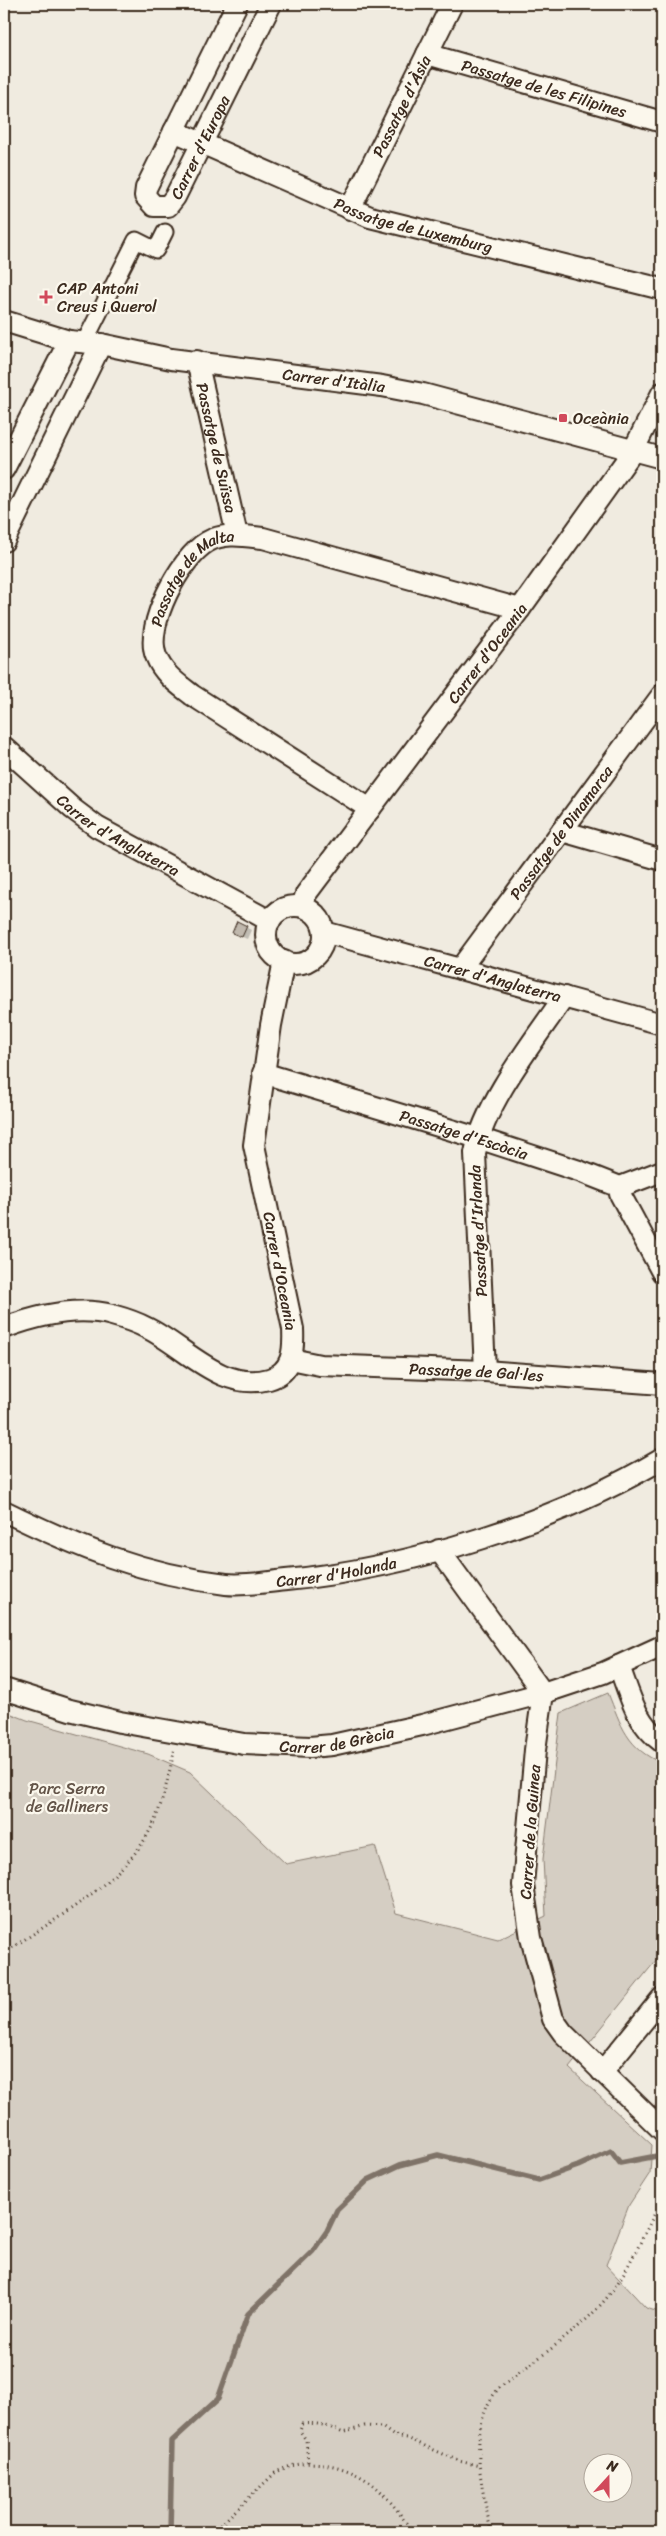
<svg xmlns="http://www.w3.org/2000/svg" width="666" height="2536" font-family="Sriracha,sans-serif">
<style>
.green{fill:#d5cec3;stroke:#887c70;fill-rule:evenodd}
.shadow{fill:#0003}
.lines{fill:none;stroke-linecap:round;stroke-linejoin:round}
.stream{stroke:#7f7367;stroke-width:5.5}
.building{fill:#c0b8ad;stroke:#3b2a1e}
.pedestrian-casing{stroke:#3b2a1e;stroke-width:19}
.minor-casing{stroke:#3b2a1e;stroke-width:24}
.path{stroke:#3b2a1e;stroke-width:3;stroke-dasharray:1 4;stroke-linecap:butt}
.pedestrian{stroke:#fbf7ec;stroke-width:15}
.minor{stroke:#fbf7ec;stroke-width:20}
.poi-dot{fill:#d1495b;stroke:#fbf7ec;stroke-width:2}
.labels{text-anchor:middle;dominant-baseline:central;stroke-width:4.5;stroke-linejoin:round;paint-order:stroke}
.street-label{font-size:16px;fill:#3b2a1e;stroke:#fbf7ec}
.poi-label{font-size:16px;fill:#3b2a1e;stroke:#fbf7ec;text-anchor:start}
.park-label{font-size:16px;fill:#625347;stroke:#fbf7ec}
</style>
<rect width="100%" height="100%" fill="#f0ebe0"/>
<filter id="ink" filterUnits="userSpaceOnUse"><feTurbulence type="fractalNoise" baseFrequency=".02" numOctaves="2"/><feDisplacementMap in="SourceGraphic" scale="10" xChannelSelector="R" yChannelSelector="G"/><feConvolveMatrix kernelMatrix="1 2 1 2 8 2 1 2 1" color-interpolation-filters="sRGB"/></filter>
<g filter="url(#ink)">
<path class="green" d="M608 1693C621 1725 627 1749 662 1763V1953L569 2068 652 2145 650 2173 629 2205 606 2265 646 2308 662 2313V2532H4V1711L27 1720 148 1754 190 1772 286 1864 375 1846 396 1913 498 1939 546 1916 543 1859 561 1713ZM594 2464H624V2494H594Z"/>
<polygon class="shadow" points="237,923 251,930 247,939 238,935"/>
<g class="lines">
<polyline class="stream" points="170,2532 172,2441 218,2399 248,2314 313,2251 327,2231 337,2210 368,2180 400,2165 438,2155 539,2180 578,2166 611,2151 620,2163 662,2155"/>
</g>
<polygon class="building" points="237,921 247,926 242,937 232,933"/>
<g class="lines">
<g class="pedestrian-casing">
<polyline id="pedestrian" points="84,343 136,240 156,250 165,232"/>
</g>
<g class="minor-casing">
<g id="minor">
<path id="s1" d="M237 4 146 188 145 196 154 206H168L175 197 271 4"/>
<path id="s2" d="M427 54 662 122"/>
<path id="s3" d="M174 131 370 217 662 289"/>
<path id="s4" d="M350 209 452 4"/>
<path id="s5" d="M4 321 69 341 101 344 171 359 382 386 423 394 662 458"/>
<path id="s6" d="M197 361 237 535"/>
<polyline points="4,469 69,341"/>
<polyline points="4,541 101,344"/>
<path id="s7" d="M4 747 73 809 97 827 270 921"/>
<path id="s8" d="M370 809 192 695C178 684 163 674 156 656 144 626 180 558 207 542 224 532 244 536 263 538L520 609"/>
<polyline points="562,831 662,860"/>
<path id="s9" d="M302 906 306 894 520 609 633 451 662 393"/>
<circle cx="295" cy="935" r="29"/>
<path id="s10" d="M324 932 662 1024"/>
<path id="s11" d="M460 969 662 695"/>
<path id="s12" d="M263 1073 478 1138 579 1171 620 1187 662 1171"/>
<polyline points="620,1187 620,1194 662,1272"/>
<path d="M4 1328C36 1316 78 1306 112 1315 123 1318 136 1322 147 1328 186 1347 221 1392 269 1379 293 1372 294 1350 293 1329L254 1145 271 1025 284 961"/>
<path id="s13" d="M291 1359 320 1365 485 1371 662 1384"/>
<path d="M485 1371 475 1153C485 1102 534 1041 564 997"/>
<path id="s14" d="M4 1511C77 1547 143 1574 226 1584 245 1586 267 1582 286 1580 407 1569 558 1521 662 1459"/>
<polyline points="439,1550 543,1693 535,1750 523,1885 531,1938 553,2019 563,2033 662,2130"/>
<path d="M619 1666C630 1696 636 1723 662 1742"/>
<path id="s15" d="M4 1689 70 1710 120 1722 244 1744 310 1747 332 1745 422 1725 543 1693 603 1673 662 1646"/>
<polyline points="602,2072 662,1998"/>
</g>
</g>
<g class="path">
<path d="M4 1953C50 1922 123 1882 149 1832 163 1807 168 1776 175 1748"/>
<path d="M308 2462 306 2440 300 2431 302 2424C319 2422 328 2426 343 2433L365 2426 382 2427 394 2436 407 2438 459 2461 480 2466"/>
<path d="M213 2532 275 2473C306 2454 349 2465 376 2487 390 2499 402 2517 413 2532"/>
<path d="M491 2532C482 2486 465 2427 499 2388 534 2360 576 2334 605 2300 629 2271 644 2233 662 2200"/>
</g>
<use href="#pedestrian" class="pedestrian"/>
<use href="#minor" class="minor"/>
</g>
</g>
<g class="poi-dot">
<path d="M43.5 289.5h5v5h5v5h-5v5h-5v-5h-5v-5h5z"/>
<rect x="558" y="413" width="10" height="10" rx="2.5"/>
</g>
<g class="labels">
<g class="street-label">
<text stroke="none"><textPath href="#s2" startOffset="122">Passatge de les Filipines</textPath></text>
<text stroke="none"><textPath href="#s4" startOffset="115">Passatge d'Àsia</textPath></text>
<text stroke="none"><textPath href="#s1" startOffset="308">Carrer d'Europa</textPath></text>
<text stroke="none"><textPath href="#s3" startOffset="258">Passatge de Luxemburg</textPath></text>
<text stroke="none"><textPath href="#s5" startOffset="336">Carrer d'Itàlia</textPath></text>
<text stroke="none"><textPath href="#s6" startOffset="89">Passatge de Suïssa</textPath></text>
<text stroke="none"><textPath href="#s8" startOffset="360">Passatge de Malta</textPath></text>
<text stroke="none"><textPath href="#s9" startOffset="314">Carrer d'Oceania</textPath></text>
<text stroke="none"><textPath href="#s11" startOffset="170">Passatge de Dinamarca</textPath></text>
<text stroke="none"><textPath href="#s7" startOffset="145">Carrer d'Anglaterra</textPath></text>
<text stroke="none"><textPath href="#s10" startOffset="175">Carrer d'Anglaterra</textPath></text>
<text stroke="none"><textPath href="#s12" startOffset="210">Passatge d'Escòcia</textPath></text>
<text transform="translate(478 1231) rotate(-93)">Passatge d'Irlanda</text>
<text transform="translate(280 1271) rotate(79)">Carrer d'Oceania</text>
<text stroke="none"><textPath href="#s13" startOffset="186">Passatge de Gal·les</textPath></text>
<text stroke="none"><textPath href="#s14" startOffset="346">Carrer d'Holanda</textPath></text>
<text stroke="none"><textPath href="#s15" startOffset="340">Carrer de Grècia</textPath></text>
<text transform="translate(530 1832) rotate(-86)">Carrer de la Guinea</text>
</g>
<g class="poi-label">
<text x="57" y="288">CAP Antoni<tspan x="57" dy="18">Creus i Querol</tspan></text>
<text x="573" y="418">Oceània</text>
</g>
<g class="park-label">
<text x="67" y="1788">Parc Serra<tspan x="67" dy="18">de Galliners</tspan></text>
</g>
</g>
<rect width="666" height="2536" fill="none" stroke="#fbf7ec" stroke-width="20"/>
<rect x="10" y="10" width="646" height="2516" fill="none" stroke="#3b2a1e" stroke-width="2" filter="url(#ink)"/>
<g transform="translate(608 2478) rotate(21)"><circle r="24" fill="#fbf7ec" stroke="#aea59a"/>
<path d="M0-4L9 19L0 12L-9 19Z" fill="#d1495b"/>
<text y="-8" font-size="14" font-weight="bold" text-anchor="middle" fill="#3b2a1e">N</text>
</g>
</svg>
